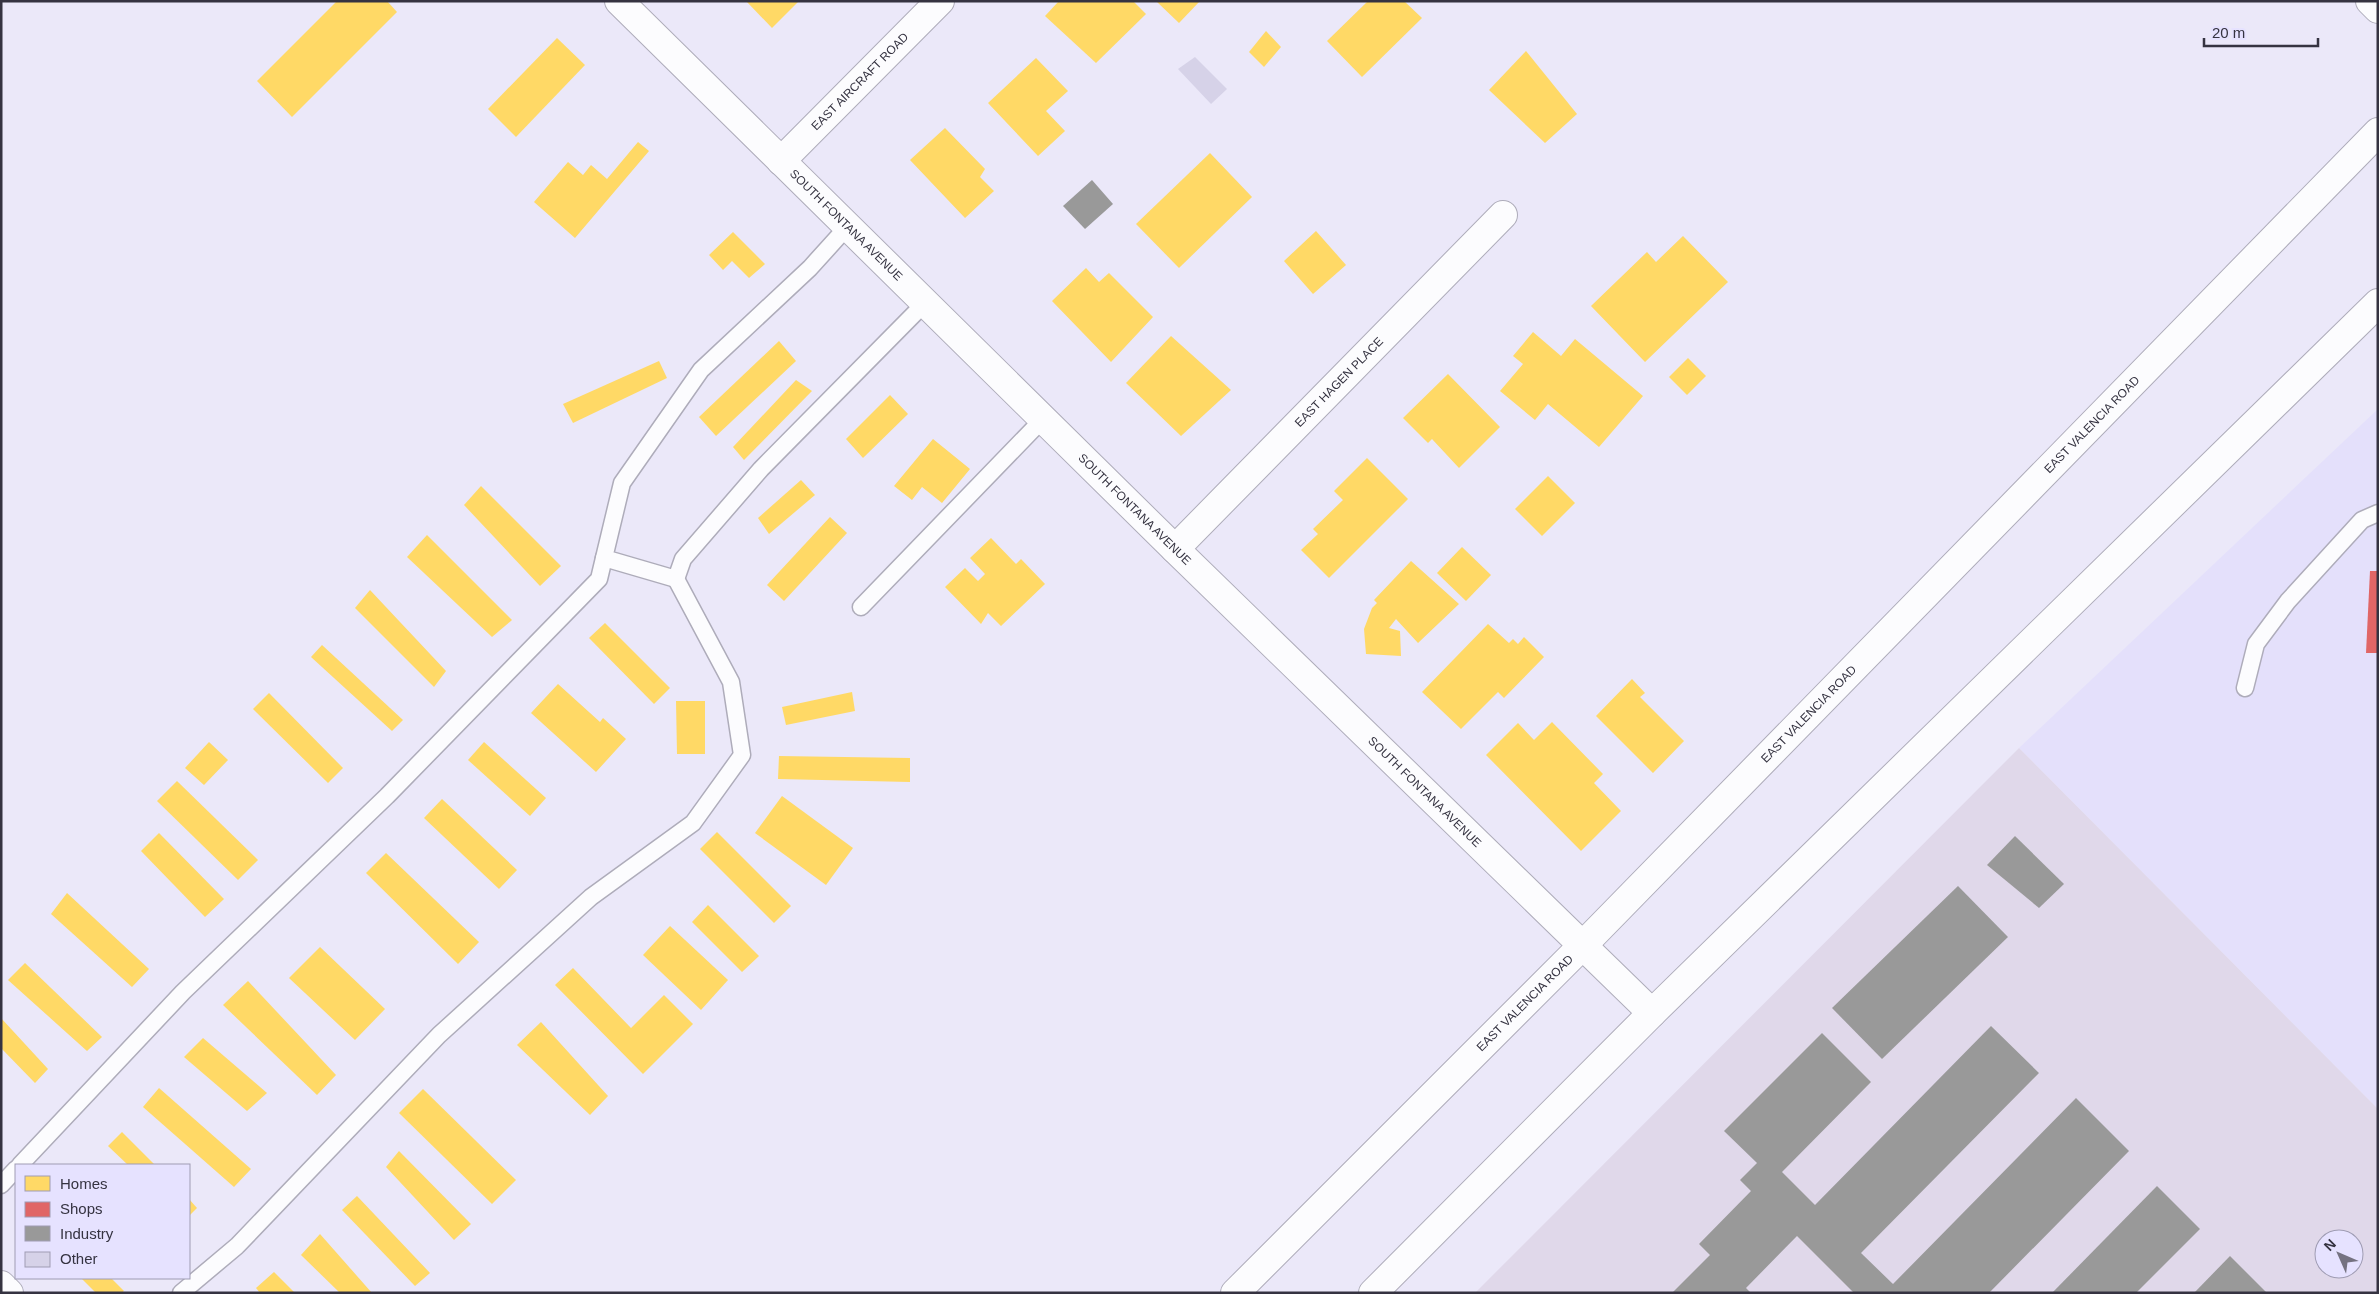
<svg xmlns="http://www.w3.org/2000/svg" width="2379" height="1294" font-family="Arial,sans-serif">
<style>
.built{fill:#e4e0fb}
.industrial{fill:#e0d8ea;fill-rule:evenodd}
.homes{fill:#ffd966}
.shops{fill:#e06666}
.industry{fill:#999}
.building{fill:#d6d2e8}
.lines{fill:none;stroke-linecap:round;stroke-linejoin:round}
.lane-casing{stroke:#aeacba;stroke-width:19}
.street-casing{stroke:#aeacba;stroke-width:30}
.primary-casing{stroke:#aeacba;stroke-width:30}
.lane{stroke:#fcfcfe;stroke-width:16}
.street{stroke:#fcfcfe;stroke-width:28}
.primary{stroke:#fcfcfe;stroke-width:28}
.labels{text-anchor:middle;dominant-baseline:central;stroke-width:5;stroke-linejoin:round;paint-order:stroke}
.street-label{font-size:12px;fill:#353341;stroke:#e6e2ff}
</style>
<rect width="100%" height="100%" fill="#ebe8f9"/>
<polygon class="built" points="2378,409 2378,1109 2019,748"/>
<path class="industrial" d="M2019 748 2378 1109V1293H1475ZM2324 1239H2354V1269H2324Z"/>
<g class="homes">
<polygon points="337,1 387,1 397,12 292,117 257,81"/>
<polygon points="746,1 799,1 772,28"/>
<polygon points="1059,1 1133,1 1146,14 1096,63 1045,16"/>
<polygon points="1156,1 1200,1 1179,23"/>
<polygon points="1368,1 1404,1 1422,18 1362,77 1327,41"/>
<polygon points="1266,31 1281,47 1264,67 1249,52"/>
<polygon points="557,38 585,65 516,137 488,109"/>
<polygon points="1526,51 1577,114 1545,143 1489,90"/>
<polygon points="1036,58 1068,91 1046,111 1065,131 1038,156 988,103"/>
<polygon points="945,128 985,169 980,177 994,191 965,218 910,160"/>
<polygon points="638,142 649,151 575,238 534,202 568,162 583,175 591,165 607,179"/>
<polygon points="1210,153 1252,197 1179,268 1136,224"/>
<polygon points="1316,231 1346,265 1313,294 1284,261"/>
<polygon points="733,232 765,264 749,278 732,261 723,270 709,255"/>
<polygon points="1683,236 1728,282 1645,362 1591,306 1647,252 1656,262"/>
<polygon points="1086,268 1099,282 1109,273 1153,317 1111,362 1052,301"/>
<polygon points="1533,332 1561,356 1575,339 1643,396 1599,447 1548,404 1535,420 1500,391 1523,364 1513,356"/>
<polygon points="1171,336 1231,390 1181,436 1126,383"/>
<polygon points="779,341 796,361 716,436 699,417"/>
<polygon points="1688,358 1706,376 1687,395 1669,377"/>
<polygon points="659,361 667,378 573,423 563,404"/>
<polygon points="1448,374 1500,427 1459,468 1432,439 1428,443 1403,418"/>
<polygon points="796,380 812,391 744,460 733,447"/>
<polygon points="890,395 908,414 863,458 846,439"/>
<polygon points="933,439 970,469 942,503 922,487 912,500 894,486"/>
<polygon points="1367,458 1408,499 1329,578 1301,550 1318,534 1313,529 1343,500 1334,491"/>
<polygon points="1548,476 1575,503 1542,536 1515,509"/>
<polygon points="801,480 815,495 769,534 758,518"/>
<polygon points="481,486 561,566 540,586 464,505"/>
<polygon points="830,517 847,533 784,601 767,585"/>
<polygon points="427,535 512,620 492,637 407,557"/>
<polygon points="991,538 1016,564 1021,559 1045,584 1001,626 988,613 981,624 945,587 965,568 978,581 985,574 970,558"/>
<polygon points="1462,547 1491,575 1466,601 1437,573"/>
<polygon points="1411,561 1459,604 1418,643 1396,619 1389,628 1400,631 1401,656 1366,654 1364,629 1372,608 1377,603 1374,600"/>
<polygon points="370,590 446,671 434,687 355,608"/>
<polygon points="605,623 670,688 654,704 589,638"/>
<polygon points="1488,624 1509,643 1513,639 1518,644 1524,637 1544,657 1504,698 1498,692 1461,729 1422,692"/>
<polygon points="322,645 403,720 392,731 311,657"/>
<polygon points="1632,679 1645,693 1640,697 1684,741 1653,773 1596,716"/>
<polygon points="558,684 600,722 603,718 626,739 596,772 531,713"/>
<polygon points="852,692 855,711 786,725 782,707"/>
<polygon points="269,693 343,768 328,783 253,709"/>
<polygon points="676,701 705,701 705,754 677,754"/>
<polygon points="1552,722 1603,774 1594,783 1621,811 1581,851 1486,755 1518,723 1534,740"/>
<polygon points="209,742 228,760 204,785 185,768"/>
<polygon points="484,742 546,798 530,816 468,760"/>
<polygon points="779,756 910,758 910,782 778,779"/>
<polygon points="177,781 258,860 238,880 157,801"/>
<polygon points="782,796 853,848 826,885 755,833"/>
<polygon points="442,799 517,870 499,889 424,818"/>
<polygon points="717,832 791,906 774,923 700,849"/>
<polygon points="159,833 224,899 205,917 141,851"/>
<polygon points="386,853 479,942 458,964 366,873"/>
<polygon points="67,893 149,969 132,987 51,914"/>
<polygon points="708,905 759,956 742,972 692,922"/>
<polygon points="670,926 728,980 701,1010 643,955"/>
<polygon points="320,947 385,1009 355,1040 289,978"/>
<polygon points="25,963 102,1037 87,1051 8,980"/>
<polygon points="573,968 631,1028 664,995 693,1024 643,1074 555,985"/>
<polygon points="248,981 336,1075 317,1095 223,1005"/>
<polygon points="1,1018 48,1069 35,1083 1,1048"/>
<polygon points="541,1022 608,1096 590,1115 517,1045"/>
<polygon points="203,1038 267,1093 247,1111 184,1057"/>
<polygon points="159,1088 251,1169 234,1187 143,1107"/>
<polygon points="423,1089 516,1180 492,1204 399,1113"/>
<polygon points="122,1132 155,1165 128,1165 108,1146"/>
<polygon points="399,1151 471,1224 454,1240 386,1167"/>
<polygon points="357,1196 430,1273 415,1286 342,1210"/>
<polygon points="189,1199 197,1208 189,1216"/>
<polygon points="320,1234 372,1293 340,1293 301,1255"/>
<polygon points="274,1272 295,1293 260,1293 256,1288"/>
<polygon points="81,1278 111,1278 124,1291 121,1293 96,1293"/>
</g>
<polygon class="shops" points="2370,571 2378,571 2378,653 2366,653"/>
<g class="industry">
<polygon points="1092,180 1113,204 1085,229 1063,206"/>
<polygon points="2015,836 2064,884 2039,908 1987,865"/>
<polygon points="1958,886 2008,937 1882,1059 1832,1008"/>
<polygon points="1991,1026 2039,1073 1861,1253 1893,1284 2076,1098 2129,1151 1989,1293 1854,1293 1797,1236 1746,1288 1751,1293 1672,1293 1710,1255 1699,1244 1751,1191 1740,1180 1757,1163 1724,1131 1822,1033 1871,1082 1782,1172 1815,1205"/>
<polygon points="2157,1186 2200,1229 2136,1293 2052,1293"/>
<polygon points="2230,1256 2267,1293 2194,1293"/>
</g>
<polygon class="building" points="1195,57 1227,89 1211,104 1178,69"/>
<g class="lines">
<g class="lane-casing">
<g id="lane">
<polyline points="847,227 810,268 701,370 622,483 604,558 676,579 683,559 761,469 925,303"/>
<polyline points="861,607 1043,419"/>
<polyline points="2245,688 2256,644 2288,601 2362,520 2378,513"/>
<polyline points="20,1165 183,992 387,796 599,579 604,558"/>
<polyline points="1,1185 16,1169"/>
<polyline points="181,1293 237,1246 439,1035 591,897 693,823 742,755 731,682 676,579"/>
</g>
</g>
<g class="street-casing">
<g id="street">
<path id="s1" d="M619 1 1175 549 1652 1013"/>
<path id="s2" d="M781 161 940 1"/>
<path id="s3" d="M1175 549 1503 215"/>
<polyline points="1,1285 9,1293"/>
</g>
</g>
<g class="primary-casing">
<g id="primary">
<polyline points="2370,1 2378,9"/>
<path id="s4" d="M1235 1293 1583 945 2378 132"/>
<polyline points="1373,1293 1652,1013 2378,303"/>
</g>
</g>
<use href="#lane" class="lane"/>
<use href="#street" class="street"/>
<use href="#primary" class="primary"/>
</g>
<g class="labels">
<g class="street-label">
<text stroke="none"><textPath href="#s2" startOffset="112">EAST AIRCRAFT ROAD</textPath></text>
<text stroke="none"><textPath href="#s1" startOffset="319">SOUTH FONTANA AVENUE</textPath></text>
<text stroke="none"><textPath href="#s3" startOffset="234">EAST HAGEN PLACE</textPath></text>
<text stroke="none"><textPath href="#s4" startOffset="1220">EAST VALENCIA ROAD</textPath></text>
<text stroke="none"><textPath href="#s1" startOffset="724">SOUTH FONTANA AVENUE</textPath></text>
<text stroke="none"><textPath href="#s4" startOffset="815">EAST VALENCIA ROAD</textPath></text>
<text stroke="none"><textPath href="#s1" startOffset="1129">SOUTH FONTANA AVENUE</textPath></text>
<text stroke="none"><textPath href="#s4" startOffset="410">EAST VALENCIA ROAD</textPath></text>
</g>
</g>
<rect width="2379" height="1294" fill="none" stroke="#353341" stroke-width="5"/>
<rect x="15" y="1164" width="175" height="115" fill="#e6e2ff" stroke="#9f9cb3"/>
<rect x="25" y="1176" width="25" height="15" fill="#ffd966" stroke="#9f9cb3"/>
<text x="60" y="1189" font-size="15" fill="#353341">Homes</text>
<rect x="25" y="1202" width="25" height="15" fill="#e06666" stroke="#9f9cb3"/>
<text x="60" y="1214" font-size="15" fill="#353341">Shops</text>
<rect x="25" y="1226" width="25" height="15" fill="#999999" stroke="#9f9cb3"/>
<text x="60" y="1239" font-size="15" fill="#353341">Industry</text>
<rect x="25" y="1252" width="25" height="15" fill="#d6d2e8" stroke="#9f9cb3"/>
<text x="60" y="1264" font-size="15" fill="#353341">Other</text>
<g transform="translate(2339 1254) rotate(315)"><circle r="24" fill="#e6e2ff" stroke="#9f9cb3"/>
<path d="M0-4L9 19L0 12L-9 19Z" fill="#757281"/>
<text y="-8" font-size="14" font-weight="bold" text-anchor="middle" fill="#353341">N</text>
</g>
<path d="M2204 38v8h114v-8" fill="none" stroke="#353341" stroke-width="2.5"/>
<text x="2212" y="38" font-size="15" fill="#353341" stroke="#e6e2ff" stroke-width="4" paint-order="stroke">20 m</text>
</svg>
